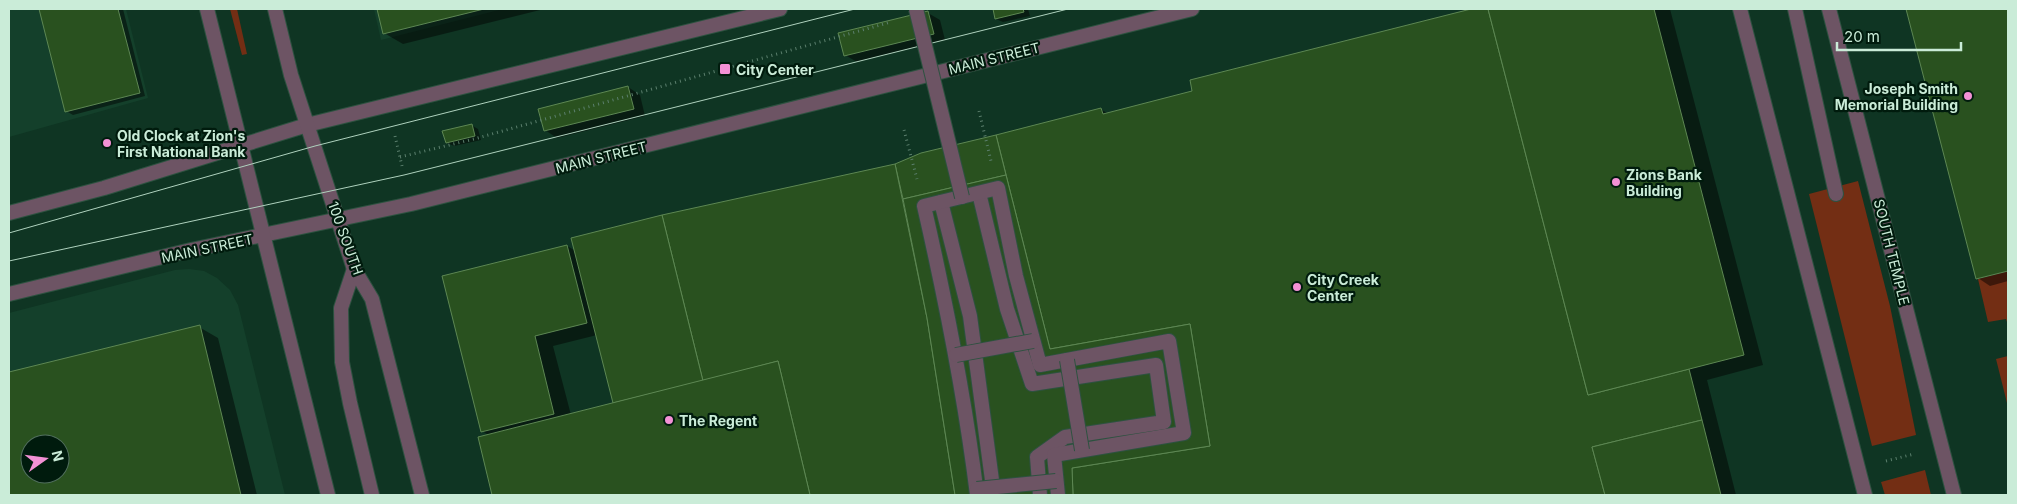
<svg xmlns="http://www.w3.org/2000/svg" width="2017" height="504" font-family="Inter,sans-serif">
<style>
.built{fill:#14402b;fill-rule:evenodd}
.green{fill:#732e14}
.shadow{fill:#0007;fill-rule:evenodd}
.building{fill:#29511f;stroke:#5d8753;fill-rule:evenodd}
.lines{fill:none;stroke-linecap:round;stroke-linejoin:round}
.service-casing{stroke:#2d5240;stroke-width:16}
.pedestrian-casing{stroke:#2d5240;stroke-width:16}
.minor-casing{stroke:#2d5240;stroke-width:16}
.tertiary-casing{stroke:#2d5240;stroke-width:16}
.path{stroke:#5b7f6d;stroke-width:3;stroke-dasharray:1 4;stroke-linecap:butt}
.service{stroke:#6d5464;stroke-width:14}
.pedestrian{stroke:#6d5464;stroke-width:14}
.minor{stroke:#6d5464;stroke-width:14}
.tertiary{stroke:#6d5464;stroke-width:14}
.tram{stroke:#afd2be;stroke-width:1}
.pedestrian-bridge-casing{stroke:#2d5240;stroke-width:16;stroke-linecap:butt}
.pedestrian-bridge{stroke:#6d5464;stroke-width:14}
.poi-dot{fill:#f391d5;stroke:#001b0d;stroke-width:2}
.labels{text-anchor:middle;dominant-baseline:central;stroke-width:4.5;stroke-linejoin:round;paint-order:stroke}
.street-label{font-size:14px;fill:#caecd8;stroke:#001b0d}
.poi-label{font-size:14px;font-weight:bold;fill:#caecd8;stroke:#001b0d;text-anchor:start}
</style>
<rect width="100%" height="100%" fill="#0f3523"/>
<g class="built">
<polygon points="9,9 126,9 148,98 9,137"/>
<polygon points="374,9 503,9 381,40"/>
<path d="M189 269 204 271 217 278 230 290 238 305 285 495H9V313L175 270ZM30 444H60V474H30Z"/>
</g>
<g class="green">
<polygon points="230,9 237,9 247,54 242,55"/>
<polygon points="1858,181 1890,306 1916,435 1872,446 1809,194"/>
<polygon points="2008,271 2008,325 2006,319 1988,322 1978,279"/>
<polygon points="2008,356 2008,407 1996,359"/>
<polygon points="1925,470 1931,495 1885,495 1881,482"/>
</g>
<g class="shadow">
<polygon points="41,9 123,9 145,96 73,115 66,111"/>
<polygon points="378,9 544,9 403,44 384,33"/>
<polygon points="994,9 1028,9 1030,16 1003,22 996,19"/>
<path d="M1476 9H1670L1763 365 1707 380 1736 495H494L480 438 490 436 482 431 567 246 576 251 662 217 896 165 921 154 1100 109 1109 114 1194 91 1191 81ZM597 335 615 404 571 415 553 346Z"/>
<polygon points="1907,9 2008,9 2008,281 1990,286 1978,278"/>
<polygon points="928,13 940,20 945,40 857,62 845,55"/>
<polygon points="628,87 640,95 645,116 557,138 545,130"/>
<polygon points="471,125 478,129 481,140 454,146 447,143"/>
<path d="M199 327 218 338 257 495H9V373ZM30 444H60V474H30Z"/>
</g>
<g class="building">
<polygon points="39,9 118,9 140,93 65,112"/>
<polygon points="377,9 484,9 383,34"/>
<polygon points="993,9 1023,9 1024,12 995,19"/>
<polygon points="1471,9 1488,9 1588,395 1689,369 1702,420 1592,447 1605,495 1073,495 1072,468 1210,446 1190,324 1050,349 996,135 1101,108 1103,114 1192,91 1190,80"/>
<polygon points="1488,9 1654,9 1744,355 1588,395"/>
<polygon points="1906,9 2008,9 2008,271 1976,279"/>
<polygon points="928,11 934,34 844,56 838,33"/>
<polygon points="628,86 634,109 544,131 538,109"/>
<polygon points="472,124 475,136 446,143 442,131"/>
<polygon points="996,135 1006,175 903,199 895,164 921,153"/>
<polygon points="895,164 927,318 955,495 810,495 778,361 703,381 662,215"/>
<polygon points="1006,175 1050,349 1190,324 1210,446 1072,468 1073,495 955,495 927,318 903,199"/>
<polygon points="662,215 703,381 613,403 571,238"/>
<polygon points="567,245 587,323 535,336 554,414 481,432 442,276"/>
<path d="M200 325 241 495H9V372ZM30 444H60V474H30Z"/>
<polygon points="778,361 810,495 492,495 478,437"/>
<polygon points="1702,420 1721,495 1605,495 1592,447"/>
</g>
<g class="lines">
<g class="service-casing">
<g id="service">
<polyline points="1795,9 1836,194"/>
<polyline points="354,269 341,308 342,362 350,403 372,495"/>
</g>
</g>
<g class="pedestrian-casing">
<g id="pedestrian">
<polyline points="979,193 1007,309 1032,384 1156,365 1164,422 1065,437 1037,457 1040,495"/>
<polyline points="941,202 970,316 994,495"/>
<path d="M977 495C965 398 946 302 924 206L998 188 1016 276 1040 365 1169 341 1184 433 1054 455 1058 495"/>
</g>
</g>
<g class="minor-casing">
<g id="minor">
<polyline points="9,213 104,188 307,125 780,9"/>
<polyline points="9,294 191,250 411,204 1192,9"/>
</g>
</g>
<g class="tertiary-casing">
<g id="tertiary">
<polyline points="207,9 328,495"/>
<polyline points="275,9 291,75 354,269 372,299 422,495"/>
<polyline points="1740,9 1865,495"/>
<polyline points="1829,9 1954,495"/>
</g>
</g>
<g class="path">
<polyline points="979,111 991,161"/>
<polyline points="904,130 917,179"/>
<polyline points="395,136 402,166"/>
<polyline points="400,157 474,139 891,22"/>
<polyline points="1886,461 1914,454"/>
</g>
<use href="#service" class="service"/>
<use href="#pedestrian" class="pedestrian"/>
<use href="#minor" class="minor"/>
<use href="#tertiary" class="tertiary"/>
<g class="tram">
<polyline points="9,233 315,146 855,9"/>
<polyline points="9,261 404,175 1068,9"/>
</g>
<g class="pedestrian-bridge-casing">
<g id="pedestrian-bridge">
<polyline points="916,9 962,197"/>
<polyline points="956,355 1033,341"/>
<polyline points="1067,360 1082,450"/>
<polyline points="977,489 1056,481"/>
</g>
</g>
<use href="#pedestrian-bridge" class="pedestrian-bridge"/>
</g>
<g class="poi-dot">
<rect x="719" y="63" width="12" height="12" rx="2.5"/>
<circle cx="1968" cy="96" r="5"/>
<circle cx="107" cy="143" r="5"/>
<circle cx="1616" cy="182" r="5"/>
<circle cx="1297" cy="287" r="5"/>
<circle cx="669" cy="420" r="5"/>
</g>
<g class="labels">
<g class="street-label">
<text transform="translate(994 58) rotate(-14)">MAIN STREET</text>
<text transform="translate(601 157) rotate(-14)">MAIN STREET</text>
<text transform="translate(346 238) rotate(70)">100 SOUTH</text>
<text transform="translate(207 248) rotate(-12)">MAIN STREET</text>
<text transform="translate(1892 252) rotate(76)">SOUTH TEMPLE</text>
</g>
<g class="poi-label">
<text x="736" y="69">City Center</text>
<text x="1958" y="88" text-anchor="end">Joseph Smith<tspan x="1958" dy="16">Memorial Building</tspan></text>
<text x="117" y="135">Old Clock at Zion's<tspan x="117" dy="16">First National Bank</tspan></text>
<text x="1626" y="174">Zions Bank<tspan x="1626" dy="16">Building</tspan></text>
<text x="1307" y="279">City Creek<tspan x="1307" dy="16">Center</tspan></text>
<text x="679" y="420">The Regent</text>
</g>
</g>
<rect width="2017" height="504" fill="none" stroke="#caecd8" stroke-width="20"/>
<g transform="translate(45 459) rotate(76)"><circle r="24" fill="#001b0d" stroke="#516f5e"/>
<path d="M0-4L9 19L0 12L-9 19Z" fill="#f391d5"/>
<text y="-8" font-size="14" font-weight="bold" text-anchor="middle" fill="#caecd8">N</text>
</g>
<path d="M1837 42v8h124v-8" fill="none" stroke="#caecd8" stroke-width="2.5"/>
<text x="1844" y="42" font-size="15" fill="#caecd8" stroke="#001b0d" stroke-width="4" paint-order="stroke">20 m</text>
</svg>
